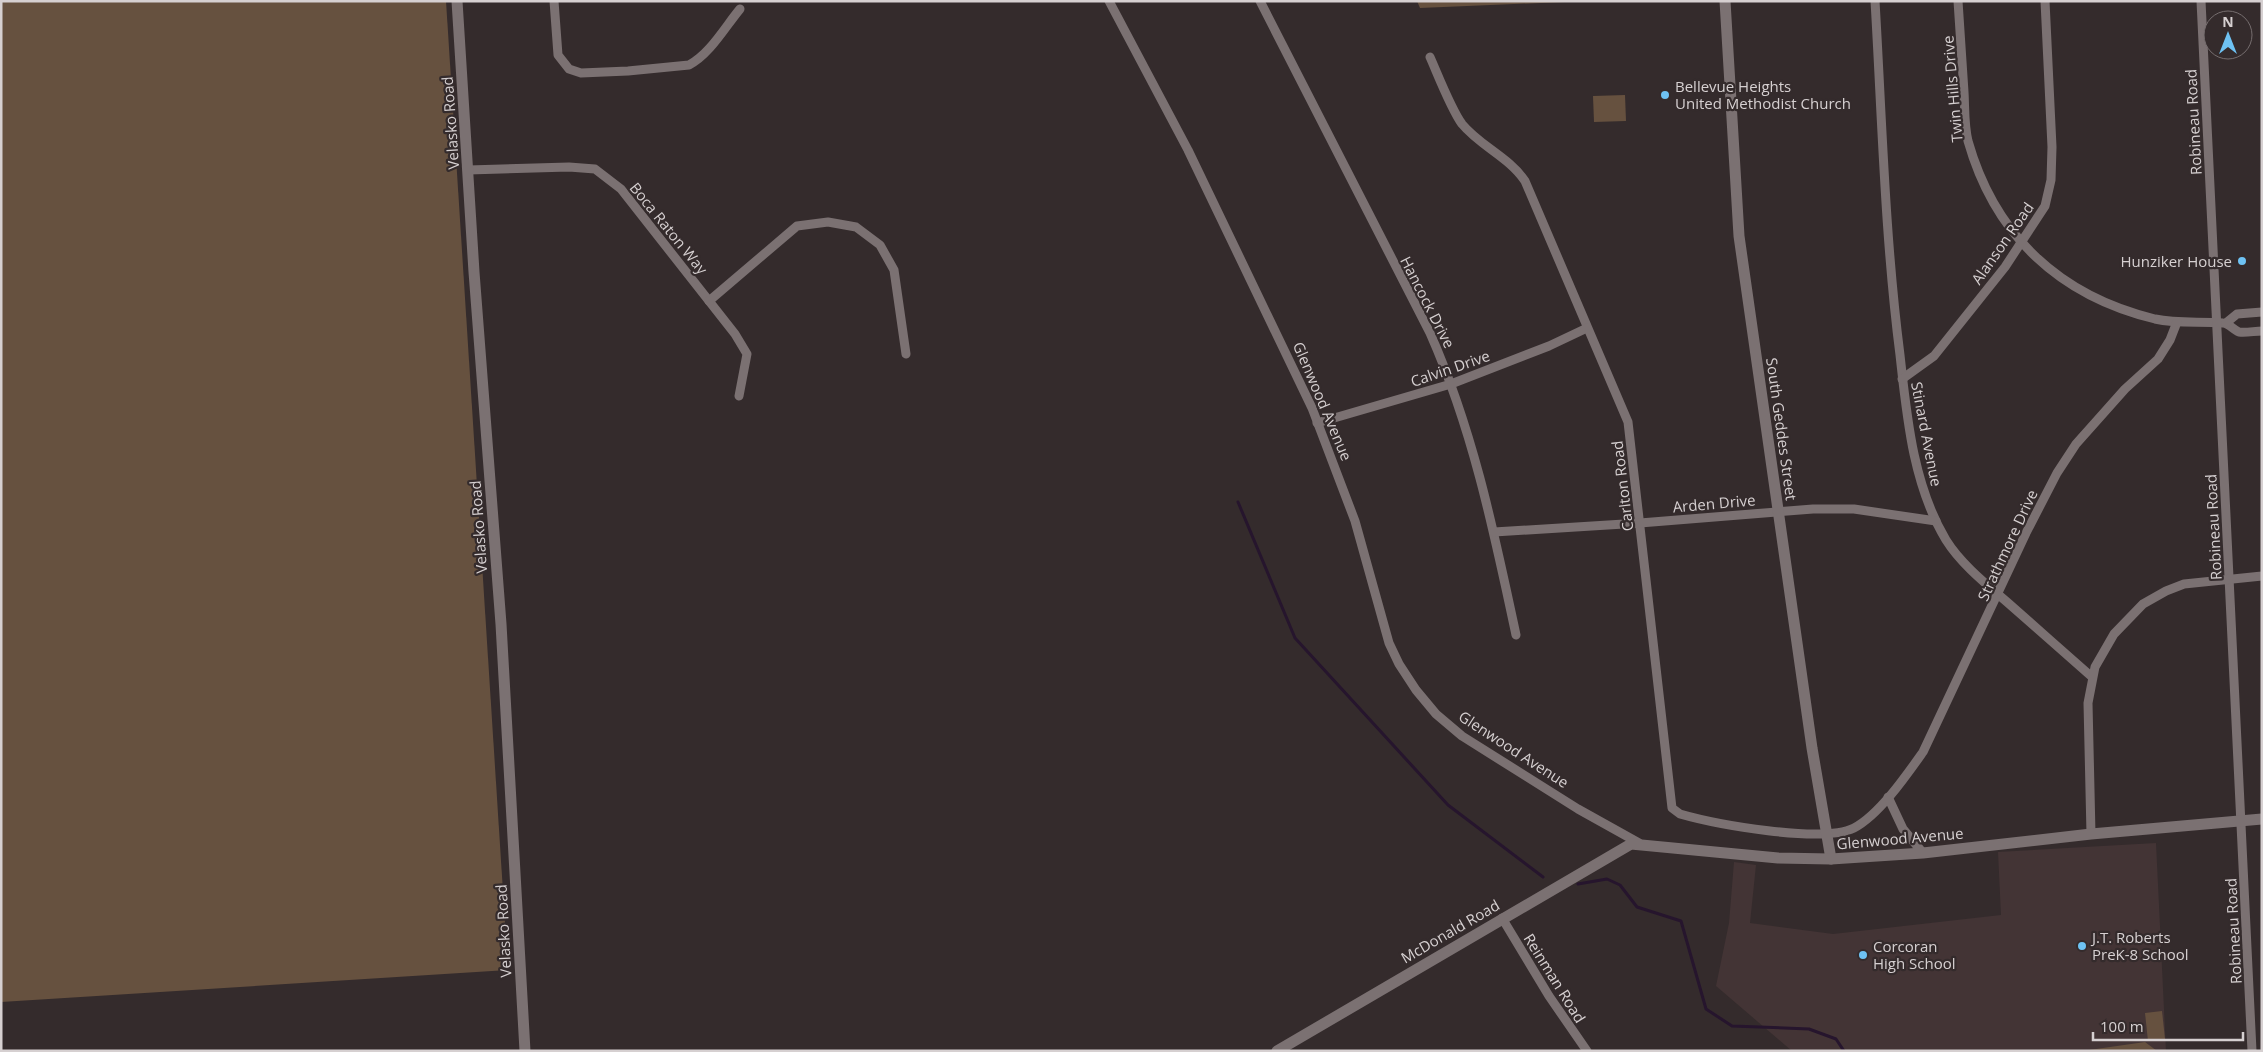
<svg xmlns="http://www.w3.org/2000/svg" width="2263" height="1052" font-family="'Open Sans',sans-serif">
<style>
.built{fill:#433435}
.green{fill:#66513f}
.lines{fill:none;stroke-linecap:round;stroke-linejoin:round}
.stream{stroke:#26152d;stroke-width:3}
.street{stroke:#7b7172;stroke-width:9}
.secondary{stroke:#7b7172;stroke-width:11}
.poi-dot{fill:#6ec2f3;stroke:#342b2c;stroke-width:2}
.labels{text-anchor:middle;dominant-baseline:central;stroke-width:4.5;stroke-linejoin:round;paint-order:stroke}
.poi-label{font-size:15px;fill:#d6d0d1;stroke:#342b2c;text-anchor:start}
.street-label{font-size:15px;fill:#d6d0d1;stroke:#342b2c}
</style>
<rect width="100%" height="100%" fill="#342b2c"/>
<polygon class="built" points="2156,843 2166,1051 1792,1051 1716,986 1729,923 1734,862 1756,865 1750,923 1833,934 2001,915 1998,852"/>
<g class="green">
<polygon points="1,1 446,1 508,970 1,1002"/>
<polygon points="1417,1 1588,1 1420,8"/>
<polygon points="1625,95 1626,121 1594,122 1593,96"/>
<polygon points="2162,1011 2165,1039 2148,1041 2145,1013"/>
<polygon points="2145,1042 2157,1051 2082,1051"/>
</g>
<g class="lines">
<g class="stream">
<polyline points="1238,502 1295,638 1448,805 1543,877"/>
<polyline points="1578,884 1607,879 1620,885 1637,907 1681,921 1706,1009 1732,1026 1809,1029 1836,1039 1844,1051"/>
</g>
<g class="street">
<path d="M554 1 558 55 569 69 581 73 628 71 689 65C710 54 725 27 740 9"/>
<polyline points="1109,1 1188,150 1312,408 1355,521 1389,643 1399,664 1416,690 1436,714 1462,736 1578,809 1639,843"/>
<path d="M1260 1 1430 333C1473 430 1494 532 1516 635"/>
<path d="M1875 1C1882 119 1885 238 1900 355 1907 418 1913 485 1946 540 1961 564 1986 584 2007 602 2035 627 2064 652 2092 677"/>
<path d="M1958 1C1960 31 1962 62 1964 92 1965 108 1964 125 1968 141 1995 236 2060 296 2155 319 2178 324 2200 321 2223 323 2229 323 2233 330 2239 332 2246 333 2255 331 2262 331"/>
<polyline points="2201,1 2252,1051"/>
<path d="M1430 57C1438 75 1451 109 1462 124 1480 146 1509 157 1525 181L1628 422 1672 808 1680 814C1715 824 1822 844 1854 828 1879 815 1906 776 1923 752L2026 533 2057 473 2076 444 2125 389 2158 359 2170 340 2177 322"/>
<polyline points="468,170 569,167 595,169 621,189 735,334 747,354 739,396"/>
<polyline points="709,301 797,226 828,222 856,227 880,245 894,270 906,354"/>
<polyline points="2226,323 2237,314 2262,312"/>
<polyline points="1902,379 1934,356 2005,267 2045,206 2051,180 2052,147 2045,1"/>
<polyline points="1317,423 1451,384 1549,346 1587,328"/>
<polyline points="1494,532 1640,523 1813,509 1854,509 1936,521"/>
<polyline points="1888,797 1903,829 1923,853"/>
<polyline points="2091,834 2088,703 2095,667 2114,634 2143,604 2166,591 2184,584 2262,576"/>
<polyline points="1502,918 1549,996 1587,1051"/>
</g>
<g class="secondary">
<polyline points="457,1 474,272 501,624 525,1051"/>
<polyline points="1725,1 1739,236 1812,748 1831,859"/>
<polyline points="1277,1051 1631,844 1778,858 1831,859 1923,853 2091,834 2262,819"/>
</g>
</g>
<g class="poi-dot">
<circle cx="1665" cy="95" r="5"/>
<circle cx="2242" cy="261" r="5"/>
<circle cx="2082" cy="946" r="5"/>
<circle cx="1863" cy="955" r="5"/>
</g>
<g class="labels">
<g class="poi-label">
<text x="1675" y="86">Bellevue Heights<tspan x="1675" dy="17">United Methodist Church</tspan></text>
<text x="2232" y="261" text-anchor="end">Hunziker House</text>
<text x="2092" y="937">J.T. Roberts<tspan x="2092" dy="17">PreK-8 School</tspan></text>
<text x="1873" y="946">Corcoran<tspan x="1873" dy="17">High School</tspan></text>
</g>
<g class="street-label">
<text transform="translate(1952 89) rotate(-95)">Twin Hills Drive</text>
<text transform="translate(2193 122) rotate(-93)">Robineau Road</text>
<text transform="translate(450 123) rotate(-94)">Velasko Road</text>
<text transform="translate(669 228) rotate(51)">Boca Raton Way</text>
<text transform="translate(2002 243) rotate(-55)">Alanson Road</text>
<text transform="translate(1428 302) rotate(63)">Hancock Drive</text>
<text transform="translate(1450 368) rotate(-19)">Calvin Drive</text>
<text transform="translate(1323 401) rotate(67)">Glenwood Avenue</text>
<text transform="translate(1782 429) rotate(82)">South Geddes Street</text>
<text transform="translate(1927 434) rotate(79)">Stinard Avenue</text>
<text transform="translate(1622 486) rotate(-97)">Carlton Road</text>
<text transform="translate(1714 503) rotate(-5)">Arden Drive</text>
<text transform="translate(478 527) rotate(-94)">Velasko Road</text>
<text transform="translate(2213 527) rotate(-93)">Robineau Road</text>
<text transform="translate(2007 545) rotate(-65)">Strathmore Drive</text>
<text transform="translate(1514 749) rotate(33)">Glenwood Avenue</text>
<text transform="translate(1900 838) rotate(-5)">Glenwood Avenue</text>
<text transform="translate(503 931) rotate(-93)">Velasko Road</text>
<text transform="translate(1450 931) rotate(-30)">McDonald Road</text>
<text transform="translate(2233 931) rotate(-93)">Robineau Road</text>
<text transform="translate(1555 978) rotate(58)">Reinman Road</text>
</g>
</g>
<rect width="2263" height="1052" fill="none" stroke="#d6d0d1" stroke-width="5"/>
<g transform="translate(2228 35)"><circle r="24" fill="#342b2c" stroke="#756d6e"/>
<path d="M0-4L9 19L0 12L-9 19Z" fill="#6ec2f3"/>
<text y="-8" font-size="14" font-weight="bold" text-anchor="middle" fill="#d6d0d1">N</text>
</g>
<path d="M2093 1032v8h150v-8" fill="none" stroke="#d6d0d1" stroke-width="2.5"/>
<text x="2100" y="1032" font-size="15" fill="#d6d0d1" stroke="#342b2c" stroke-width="4" paint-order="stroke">100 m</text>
</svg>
